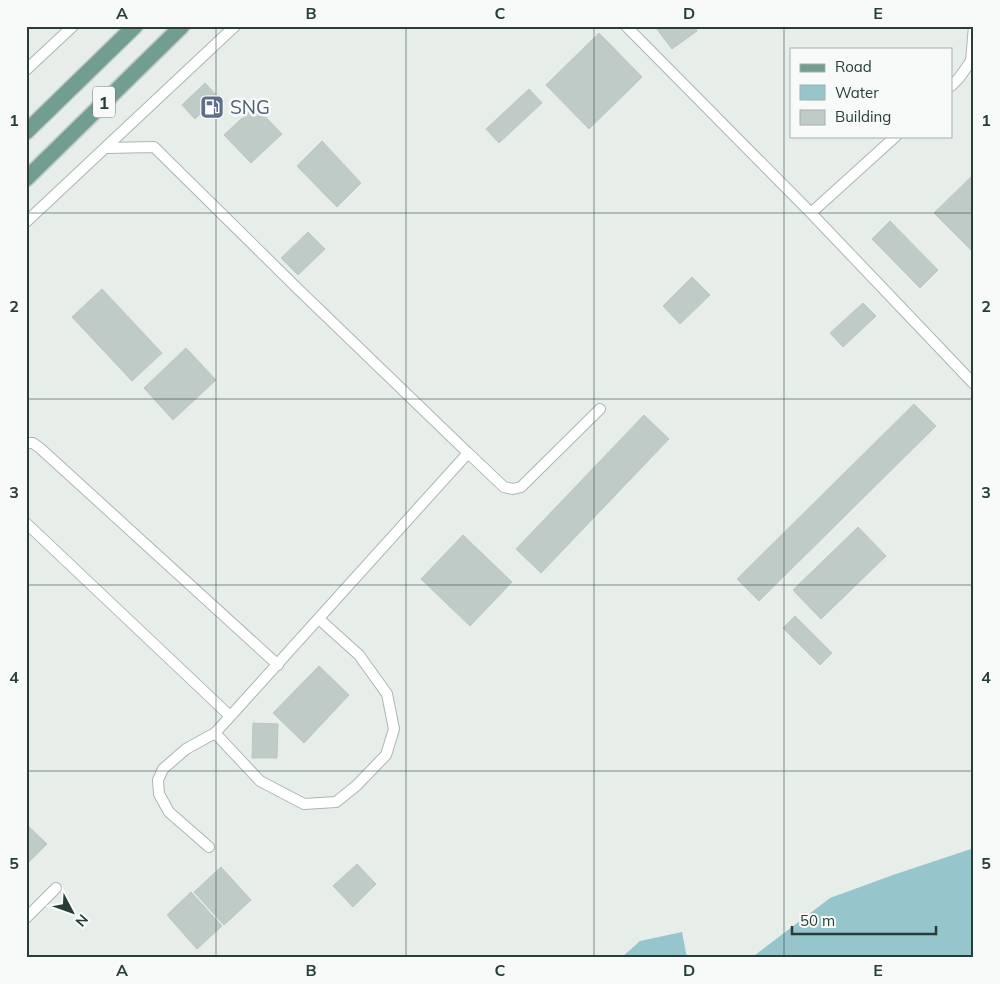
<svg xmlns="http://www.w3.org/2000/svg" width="1000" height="984" font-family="Mulish,sans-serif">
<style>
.water{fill:#96c5cc}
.building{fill:#bfcbc6;stroke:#bac7c1}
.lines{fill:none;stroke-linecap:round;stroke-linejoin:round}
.lane-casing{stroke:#aab6b1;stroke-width:12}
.primary-casing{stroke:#c3c9c7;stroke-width:18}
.lane{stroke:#fff;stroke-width:10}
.primary{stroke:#719e91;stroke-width:15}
.grid{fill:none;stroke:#273e37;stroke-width:1;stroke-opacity:0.55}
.labels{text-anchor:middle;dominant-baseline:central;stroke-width:5;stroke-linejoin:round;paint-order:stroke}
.shield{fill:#f7faf9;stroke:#657671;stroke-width:1}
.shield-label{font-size:18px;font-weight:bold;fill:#273e37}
.service-label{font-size:19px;fill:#4e5e75;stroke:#f7faf9;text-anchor:start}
.neatline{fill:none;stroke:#273e37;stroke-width:2}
.grid-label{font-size:16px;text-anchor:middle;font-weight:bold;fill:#273e37}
</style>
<rect width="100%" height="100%" fill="#e7eeea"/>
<g class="water">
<polygon points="974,848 974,958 751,958 830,898 893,875"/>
<polygon points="682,932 687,958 621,958 640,941"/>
</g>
<g class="building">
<polygon points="659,26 694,26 697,31 672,49 656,28"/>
<polygon points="599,33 642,77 589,129 546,85"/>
<polygon points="205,83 218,97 195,119 182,105"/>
<polygon points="529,89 542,103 499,143 486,129"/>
<polygon points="255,106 282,134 251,163 224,135"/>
<polygon points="322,141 361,183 337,207 297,166"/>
<polygon points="974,174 974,253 934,213"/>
<polygon points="890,221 938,270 920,288 872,239"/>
<polygon points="308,232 325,249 298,275 281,258"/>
<polygon points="692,277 710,295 680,324 663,306"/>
<polygon points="102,289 162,353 132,381 72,317"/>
<polygon points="863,303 876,316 843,347 830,333"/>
<polygon points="186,348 216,380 173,420 144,388"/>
<polygon points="914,404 936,426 759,601 737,579"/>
<polygon points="644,415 669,439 541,573 516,549"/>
<polygon points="858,527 886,556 821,619 793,590"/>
<polygon points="463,535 512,582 470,626 421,579"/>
<polygon points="795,616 832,653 820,665 783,628"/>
<polygon points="319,666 349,695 304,743 273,713"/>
<polygon points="253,723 278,724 277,758 252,758"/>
<polygon points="26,824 47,844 26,865"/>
<polygon points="357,864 376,884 353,907 333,886"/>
<polygon points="221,867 251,900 224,925 194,892"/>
<polygon points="191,892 222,926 197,949 167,915"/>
</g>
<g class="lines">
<g class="lane-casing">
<g id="lane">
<polyline points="626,26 811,213 974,384"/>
<polyline points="26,70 73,26"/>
<polyline points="951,86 959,78 971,61 974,26"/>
<path d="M106 148 154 147 299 290 468 453C384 546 300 640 215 733L260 781 304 804 336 802 356 786 386 755 394 729 387 694 359 655 319 619"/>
<polyline points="811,213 896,136"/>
<polyline points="26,222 235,26"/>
<polyline points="26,443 33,443 41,449 278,665"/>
<polyline points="468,453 504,487 513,489 521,487 600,409"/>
<polyline points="26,523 230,716"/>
<polyline points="209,847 169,812 159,794 158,780 163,769 186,749 215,733"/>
<polyline points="26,918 56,888"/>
</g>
</g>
<g class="primary-casing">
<g id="primary">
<polyline points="26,132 135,26"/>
<polyline points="26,179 182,26"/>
</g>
</g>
<use href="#lane" class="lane"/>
<use href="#primary" class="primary"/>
</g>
<path class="grid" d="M216 26V958M406 26V958M594 26V958M784 26V958M26 213H974M26 399H974M26 585H974M26 771H974"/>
<defs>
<g id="fuel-square" transform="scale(1.25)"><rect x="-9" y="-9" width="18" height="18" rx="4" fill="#5c6f8a" stroke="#f7faf9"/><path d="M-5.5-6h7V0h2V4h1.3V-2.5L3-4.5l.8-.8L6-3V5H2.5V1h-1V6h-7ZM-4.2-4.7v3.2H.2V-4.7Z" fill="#fff"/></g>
</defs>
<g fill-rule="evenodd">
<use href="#fuel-square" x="212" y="107"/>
</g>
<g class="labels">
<rect class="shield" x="93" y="86.5" width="22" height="31" rx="4"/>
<g class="shield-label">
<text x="104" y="102">1</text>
</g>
<g class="service-label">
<text x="230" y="107">SNG</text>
</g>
</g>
<rect width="1000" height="984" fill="none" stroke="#f7faf9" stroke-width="55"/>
<rect x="790" y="48" width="162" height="90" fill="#f7faf9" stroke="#a4afab"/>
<rect x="800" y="64" width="25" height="8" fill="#719e91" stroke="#a4afab"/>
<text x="835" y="72" font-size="15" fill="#273e37">Road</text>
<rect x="800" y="85" width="25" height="15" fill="#96c5cc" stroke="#a4afab"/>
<text x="835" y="98" font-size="15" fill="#273e37">Water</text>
<rect x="800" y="110" width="25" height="15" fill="#bfcbc6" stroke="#a4afab"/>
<text x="835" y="122" font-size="15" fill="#273e37">Building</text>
<g transform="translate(72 912) rotate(131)" stroke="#f7faf9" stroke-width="4" paint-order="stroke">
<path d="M0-4L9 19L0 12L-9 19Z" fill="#273e37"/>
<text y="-8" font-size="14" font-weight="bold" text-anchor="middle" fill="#273e37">N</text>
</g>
<path d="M792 926v8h144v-8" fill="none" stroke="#273e37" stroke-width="2.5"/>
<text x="800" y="926" font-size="15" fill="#273e37" stroke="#f7faf9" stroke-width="4" paint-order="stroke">50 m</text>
<rect x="28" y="28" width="944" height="928" class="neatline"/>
<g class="grid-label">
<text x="122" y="19">A</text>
<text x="311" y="19">B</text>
<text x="500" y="19">C</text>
<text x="689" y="19">D</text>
<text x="878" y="19">E</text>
<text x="14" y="126">1</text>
<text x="986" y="126">1</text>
<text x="14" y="312">2</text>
<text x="986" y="312">2</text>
<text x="14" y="498">3</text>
<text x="986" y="498">3</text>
<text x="14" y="683">4</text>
<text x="986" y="683">4</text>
<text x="14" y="869">5</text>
<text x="986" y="869">5</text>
<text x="122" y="976">A</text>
<text x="311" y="976">B</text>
<text x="500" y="976">C</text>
<text x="689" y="976">D</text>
<text x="878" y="976">E</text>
</g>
</svg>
